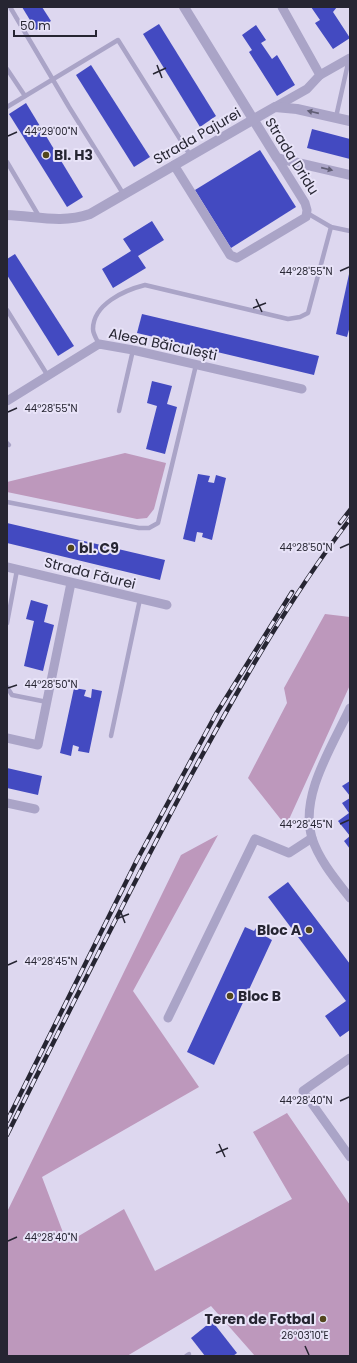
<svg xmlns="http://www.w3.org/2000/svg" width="357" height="1363" font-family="Poppins,sans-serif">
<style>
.green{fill:#bd98bc}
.building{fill:#434ac1}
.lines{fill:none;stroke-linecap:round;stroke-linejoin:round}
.service{stroke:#aaa4c7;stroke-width:4.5}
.minor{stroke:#aaa4c7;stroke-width:9}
.tertiary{stroke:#aaa4c7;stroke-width:10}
.rail-casing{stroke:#262532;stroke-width:4.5}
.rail{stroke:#e8e3f8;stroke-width:3;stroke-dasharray:9;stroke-linecap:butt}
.oneway{fill:#615e75}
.ticks{fill:none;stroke:#262532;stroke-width:1.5}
.poi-dot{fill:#52461d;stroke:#e8e3f8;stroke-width:1.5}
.labels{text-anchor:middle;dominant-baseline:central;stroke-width:4;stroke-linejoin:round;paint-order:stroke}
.street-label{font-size:14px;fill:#262532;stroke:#e8e3f8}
.poi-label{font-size:14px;font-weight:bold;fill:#262532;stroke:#e8e3f8;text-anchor:start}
.ticks-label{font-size:10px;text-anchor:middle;fill:#262532;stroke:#e8e3f8;stroke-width:4;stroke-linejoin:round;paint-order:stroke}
</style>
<rect width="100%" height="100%" fill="#ddd7ef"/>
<g class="green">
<polygon points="125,453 166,463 154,509 147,518 137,519 7,492 7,482"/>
<polygon points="325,614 350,617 350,685 286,826 248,778 287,703 284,688"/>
<polygon points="218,835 133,991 199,1087 42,1177 67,1243 124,1209 155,1271 292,1199 253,1132 287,1113 350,1205 350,1356 255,1356 211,1306 127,1356 7,1356 7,1212 181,855"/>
</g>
<g class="building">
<polygon points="22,7 42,7 51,21 36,30"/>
<polygon points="311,7 337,7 333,12 350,38 333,49 315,23 320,20"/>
<polygon points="159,24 216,116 200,127 143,34"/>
<polygon points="256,25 266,40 261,43 272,59 277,55 295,85 277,96 249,52 252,50 242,35"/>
<polygon points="91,65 150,157 134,167 76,75"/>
<polygon points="26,103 83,197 67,207 9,114"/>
<polygon points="312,129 350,139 350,159 307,148"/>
<polygon points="260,150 296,207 231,248 195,190"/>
<polygon points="152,221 164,240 138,256 146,268 113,288 102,269 131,251 123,239"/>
<polygon points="15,254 74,346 58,356 7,275 7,259"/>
<polygon points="349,274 350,326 347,337 336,334"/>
<polygon points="142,314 319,356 314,375 137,333"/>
<polygon points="152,381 172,386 167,404 177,407 165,454 146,449 157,406 147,403"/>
<polygon points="198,474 210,476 208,482 214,483 216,475 226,478 212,540 202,537 203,533 197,532 195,542 183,539"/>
<polygon points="7,523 165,560 160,580 7,543"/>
<polygon points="31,600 48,605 44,622 54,625 43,671 24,666 34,621 26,619"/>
<polygon points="74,688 86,690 84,696 91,698 92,689 102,691 89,753 78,751 79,747 73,745 71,756 60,753"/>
<polygon points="7,768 42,776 38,795 7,788"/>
<polygon points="350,781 350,796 342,786"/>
<polygon points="350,798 350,849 344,841 350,836 338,821 349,813 342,803"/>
<polygon points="288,882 350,964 350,1030 340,1037 325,1016 346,1001 268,897"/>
<polygon points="245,927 254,931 256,928 266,933 265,936 272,940 214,1065 187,1052"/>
<polygon points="212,1321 237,1353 233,1356 205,1356 191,1338"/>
</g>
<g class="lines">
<g class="service">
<polyline points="10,7 69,107 124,195"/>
<polyline points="7,69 25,96"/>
<polyline points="7,107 118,40 190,155"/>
<polyline points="336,117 349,59"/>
<polyline points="7,162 40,218"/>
<polyline points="307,213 331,227 350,231"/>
<polyline points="7,310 48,376"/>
<path d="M99 344C97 340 93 334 93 329 93 304 125 290 145 285L288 319 300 317 308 313 331 227"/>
<polyline points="119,411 133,350"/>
<polyline points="7,443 9,445"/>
<polyline points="7,502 139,528 149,528 158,523 196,365"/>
<polyline points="7,623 17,570"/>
<polyline points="7,687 12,695 47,702"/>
<polyline points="111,736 140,599"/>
<polyline points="186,1356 189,1354"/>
</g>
<g class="minor">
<polyline points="320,75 350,58"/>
<polyline points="275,107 307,89 320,75 282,7"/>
<polyline points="174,165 230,255 237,258 306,217 307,210 305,203 277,158"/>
<polyline points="7,401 99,344 133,350 302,389"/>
<polyline points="7,567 167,605"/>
<path d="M350 708C333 745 299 796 312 838 319 860 336 880 350 898"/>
<polyline points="7,738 38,745 71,583"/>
<polyline points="7,803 35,809"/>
<polyline points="168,1018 255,839 289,853 312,838"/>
<polyline points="350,1058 303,1091 350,1157"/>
</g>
<g class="tertiary">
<polyline points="184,7 277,158 350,175"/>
<path d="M7 215C36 216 61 224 90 214L275 107 297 109 350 121"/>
</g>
<g class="rail-casing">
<g id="rail">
<polyline points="340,523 350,510"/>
<polyline points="7,1121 137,860 216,714 292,592"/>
<path d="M7 1135C64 1021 121 907 181 794 232 700 285 604 350 519"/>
</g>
</g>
<use href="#rail" class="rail"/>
</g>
<defs><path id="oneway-solid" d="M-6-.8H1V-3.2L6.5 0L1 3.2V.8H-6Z"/></defs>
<g class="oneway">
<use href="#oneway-solid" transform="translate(313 112) rotate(-167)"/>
<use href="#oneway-solid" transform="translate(327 169) rotate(13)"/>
</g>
<path class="ticks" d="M157 65 162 78M153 74 166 68M8 136 17 132M340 271 349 267M256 299 262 312M253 308 266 303M8 412 17 408M340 548 349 544M8 688 17 685M340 824 349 820M120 910 125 923M116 919 129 914M8 965 17 961M340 1101 349 1097M219 1144 225 1157M216 1153 228 1148M8 1241 17 1237M305 1346 309 1355"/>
<g class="poi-dot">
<circle cx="46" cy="155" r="4"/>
<circle cx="71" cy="548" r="4"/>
<circle cx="309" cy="930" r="4"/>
<circle cx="230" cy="996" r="4"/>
<circle cx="323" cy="1319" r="4"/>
</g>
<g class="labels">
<g class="street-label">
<text transform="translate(197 136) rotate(-30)">Strada Pajurei</text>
<text transform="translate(292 156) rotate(58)">Strada Dridu</text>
<text transform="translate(163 344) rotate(12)">Aleea Băiculești</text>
<text transform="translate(90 573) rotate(14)">Strada Făurei</text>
</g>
<g class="poi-label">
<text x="54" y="155">Bl. H3</text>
<text x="79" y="548">bl. C9</text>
<text x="301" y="930" text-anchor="end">Bloc A</text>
<text x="238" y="996">Bloc B</text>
<text x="315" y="1319" text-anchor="end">Teren de Fotbal</text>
</g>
</g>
<g class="ticks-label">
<text x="51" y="135">44°29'00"N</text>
<text x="306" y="275">44°28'55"N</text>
<text x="51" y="412">44°28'55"N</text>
<text x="306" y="551">44°28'50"N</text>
<text x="51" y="688">44°28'50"N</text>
<text x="306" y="828">44°28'45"N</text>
<text x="51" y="965">44°28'45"N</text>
<text x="306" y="1104">44°28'40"N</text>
<text x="51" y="1241">44°28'40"N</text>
<text x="305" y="1339">26°03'10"E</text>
</g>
<rect width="357" height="1363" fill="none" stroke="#262532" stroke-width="16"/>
<path d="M14 30v6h82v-6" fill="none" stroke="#262532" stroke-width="2"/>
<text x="20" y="30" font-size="12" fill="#262532" stroke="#e8e3f8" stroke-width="3" paint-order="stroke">50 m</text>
</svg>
